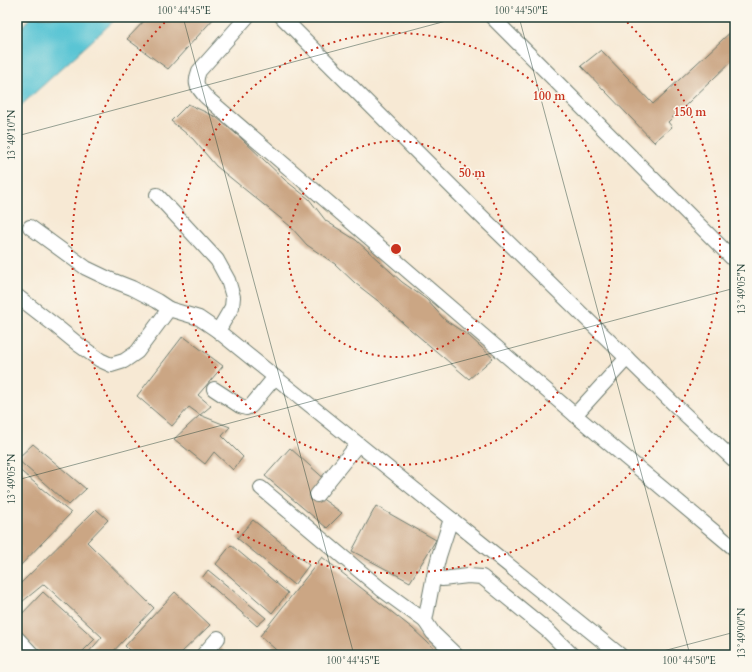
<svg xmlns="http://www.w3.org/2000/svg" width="752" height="672" font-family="Cardo,serif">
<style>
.water{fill:#5ac5d4;stroke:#3c8184}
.building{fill:#cba684}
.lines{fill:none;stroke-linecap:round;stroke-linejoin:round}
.minor-casing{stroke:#6b796c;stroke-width:16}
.minor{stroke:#fff;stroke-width:14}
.ticks{fill:none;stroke:#1f3d34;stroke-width:1;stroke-opacity:0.45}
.ring{fill:none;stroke:#c8321e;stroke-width:2;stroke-dasharray:2 4}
.centre{fill:#c8321e;stroke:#fbf7ec;stroke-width:2}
.ring-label{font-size:12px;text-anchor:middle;font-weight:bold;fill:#c8321e;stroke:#fbf7ec;stroke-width:3;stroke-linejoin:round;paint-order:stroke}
.neatline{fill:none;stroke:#1f3d34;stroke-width:1.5}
.ticks-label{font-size:10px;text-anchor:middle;fill:#1f3d34}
</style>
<rect width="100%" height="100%" fill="#fbf7ec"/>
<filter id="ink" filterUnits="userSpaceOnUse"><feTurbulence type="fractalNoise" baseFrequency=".025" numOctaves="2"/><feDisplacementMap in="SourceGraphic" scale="8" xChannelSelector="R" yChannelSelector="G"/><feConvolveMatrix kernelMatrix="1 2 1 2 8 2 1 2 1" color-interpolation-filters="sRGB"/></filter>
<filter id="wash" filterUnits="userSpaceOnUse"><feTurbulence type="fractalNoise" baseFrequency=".012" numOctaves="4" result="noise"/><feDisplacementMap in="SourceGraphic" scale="16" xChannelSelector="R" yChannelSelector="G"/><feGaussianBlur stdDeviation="0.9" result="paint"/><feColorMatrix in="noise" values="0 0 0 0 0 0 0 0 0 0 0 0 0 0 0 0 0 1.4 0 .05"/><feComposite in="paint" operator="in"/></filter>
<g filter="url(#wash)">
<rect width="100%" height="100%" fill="#f7e9d4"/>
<polygon class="water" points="31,17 118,17 17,109 17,34"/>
<g id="blocks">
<g class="building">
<polygon points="148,17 215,17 168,69 127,39"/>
<polygon points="735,28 735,58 668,122 672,127 654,142 581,66 601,50 653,104"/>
<polygon points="188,104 216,117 242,139 285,180 309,199 326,221 356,240 402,282 426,299 445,320 469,336 493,358 469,379 404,324 382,304 355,283 335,264 307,245 290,226 216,166 193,139 171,121"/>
<polygon points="183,336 223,366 198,395 211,406 200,415 189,407 172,426 137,396"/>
<polygon points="200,415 230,427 222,436 243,457 233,470 214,452 205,464 174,439"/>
<polygon points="33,444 86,489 69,505 17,459"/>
<polygon points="290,448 328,482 317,495 342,513 327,528 265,476"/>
<polygon points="17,468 71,513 17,569"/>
<polygon points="376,506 436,540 410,582 352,551"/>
<polygon points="96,509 108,520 87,542 154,608 110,655 86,655 102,637 44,584 17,606 17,587"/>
<polygon points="253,520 309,565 294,585 237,538"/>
<polygon points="231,545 288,593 272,613 216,564"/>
<polygon points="322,557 412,628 441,655 282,655 260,636"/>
<polygon points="208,570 266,618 257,626 202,578"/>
<polygon points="43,592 95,639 79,655 42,655 17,630 17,619"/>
<polygon points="175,592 210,625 179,655 134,655 125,646"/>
<polygon points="220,647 227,655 212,655"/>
</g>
</g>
</g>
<g filter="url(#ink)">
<use href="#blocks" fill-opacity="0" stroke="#6b796c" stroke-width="1"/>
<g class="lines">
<g class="minor-casing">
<g id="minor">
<path d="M247 17 199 71C194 84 197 87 206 97L575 415 735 549"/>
<polyline points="282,17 475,210 677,407 735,461"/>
<polyline points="492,17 735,261"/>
<polyline points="157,195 217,260 228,280 233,297 232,307 218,331"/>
<polyline points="30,227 86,268 109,279 132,288 157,301 169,309"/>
<polyline points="17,296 57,327 79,345 100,360 111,365 124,361 137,352 169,309 199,318 218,331 620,655"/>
<polyline points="214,389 240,406 246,408 251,406 275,377"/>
<polyline points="575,415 627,358"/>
<polyline points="261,488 381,589 425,621"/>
<polyline points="317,495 358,444"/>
<polyline points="451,519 439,556 433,580 425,621 433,633 456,655"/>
<polyline points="434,576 442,579 468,576 482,577 548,631 572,655"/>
<polyline points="17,638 33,655"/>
<polyline points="203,655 218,638"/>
</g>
</g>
<use href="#minor" class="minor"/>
</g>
</g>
<path class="ticks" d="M183 17 354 655M519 17 690 655M17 136 461 17M17 480 735 288M17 652 18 655M648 655 735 632"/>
<g class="ring">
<circle cx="396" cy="249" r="108"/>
<circle cx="396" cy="249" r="216"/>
<path d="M623 18A324 324 0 1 1 169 18"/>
</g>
<circle cx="396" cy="249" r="6" class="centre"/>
<g class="ring-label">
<text x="549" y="100">100 m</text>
<text x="690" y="116">150 m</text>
<text x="472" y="177">50 m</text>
</g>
<rect width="752" height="672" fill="none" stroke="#fbf7ec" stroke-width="44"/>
<rect x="22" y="22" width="708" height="628" class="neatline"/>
<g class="ticks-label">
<text x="184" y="14">100°44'45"E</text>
<text x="521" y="14">100°44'50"E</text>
<text transform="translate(11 135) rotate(-90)" y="4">13°49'10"N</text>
<text transform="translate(741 289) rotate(-90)" y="4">13°49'05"N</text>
<text transform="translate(11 479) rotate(-90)" y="4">13°49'05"N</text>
<text transform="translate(741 633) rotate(-90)" y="4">13°49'00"N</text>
<text x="353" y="664">100°44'45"E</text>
<text x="689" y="664">100°44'50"E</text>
</g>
</svg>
